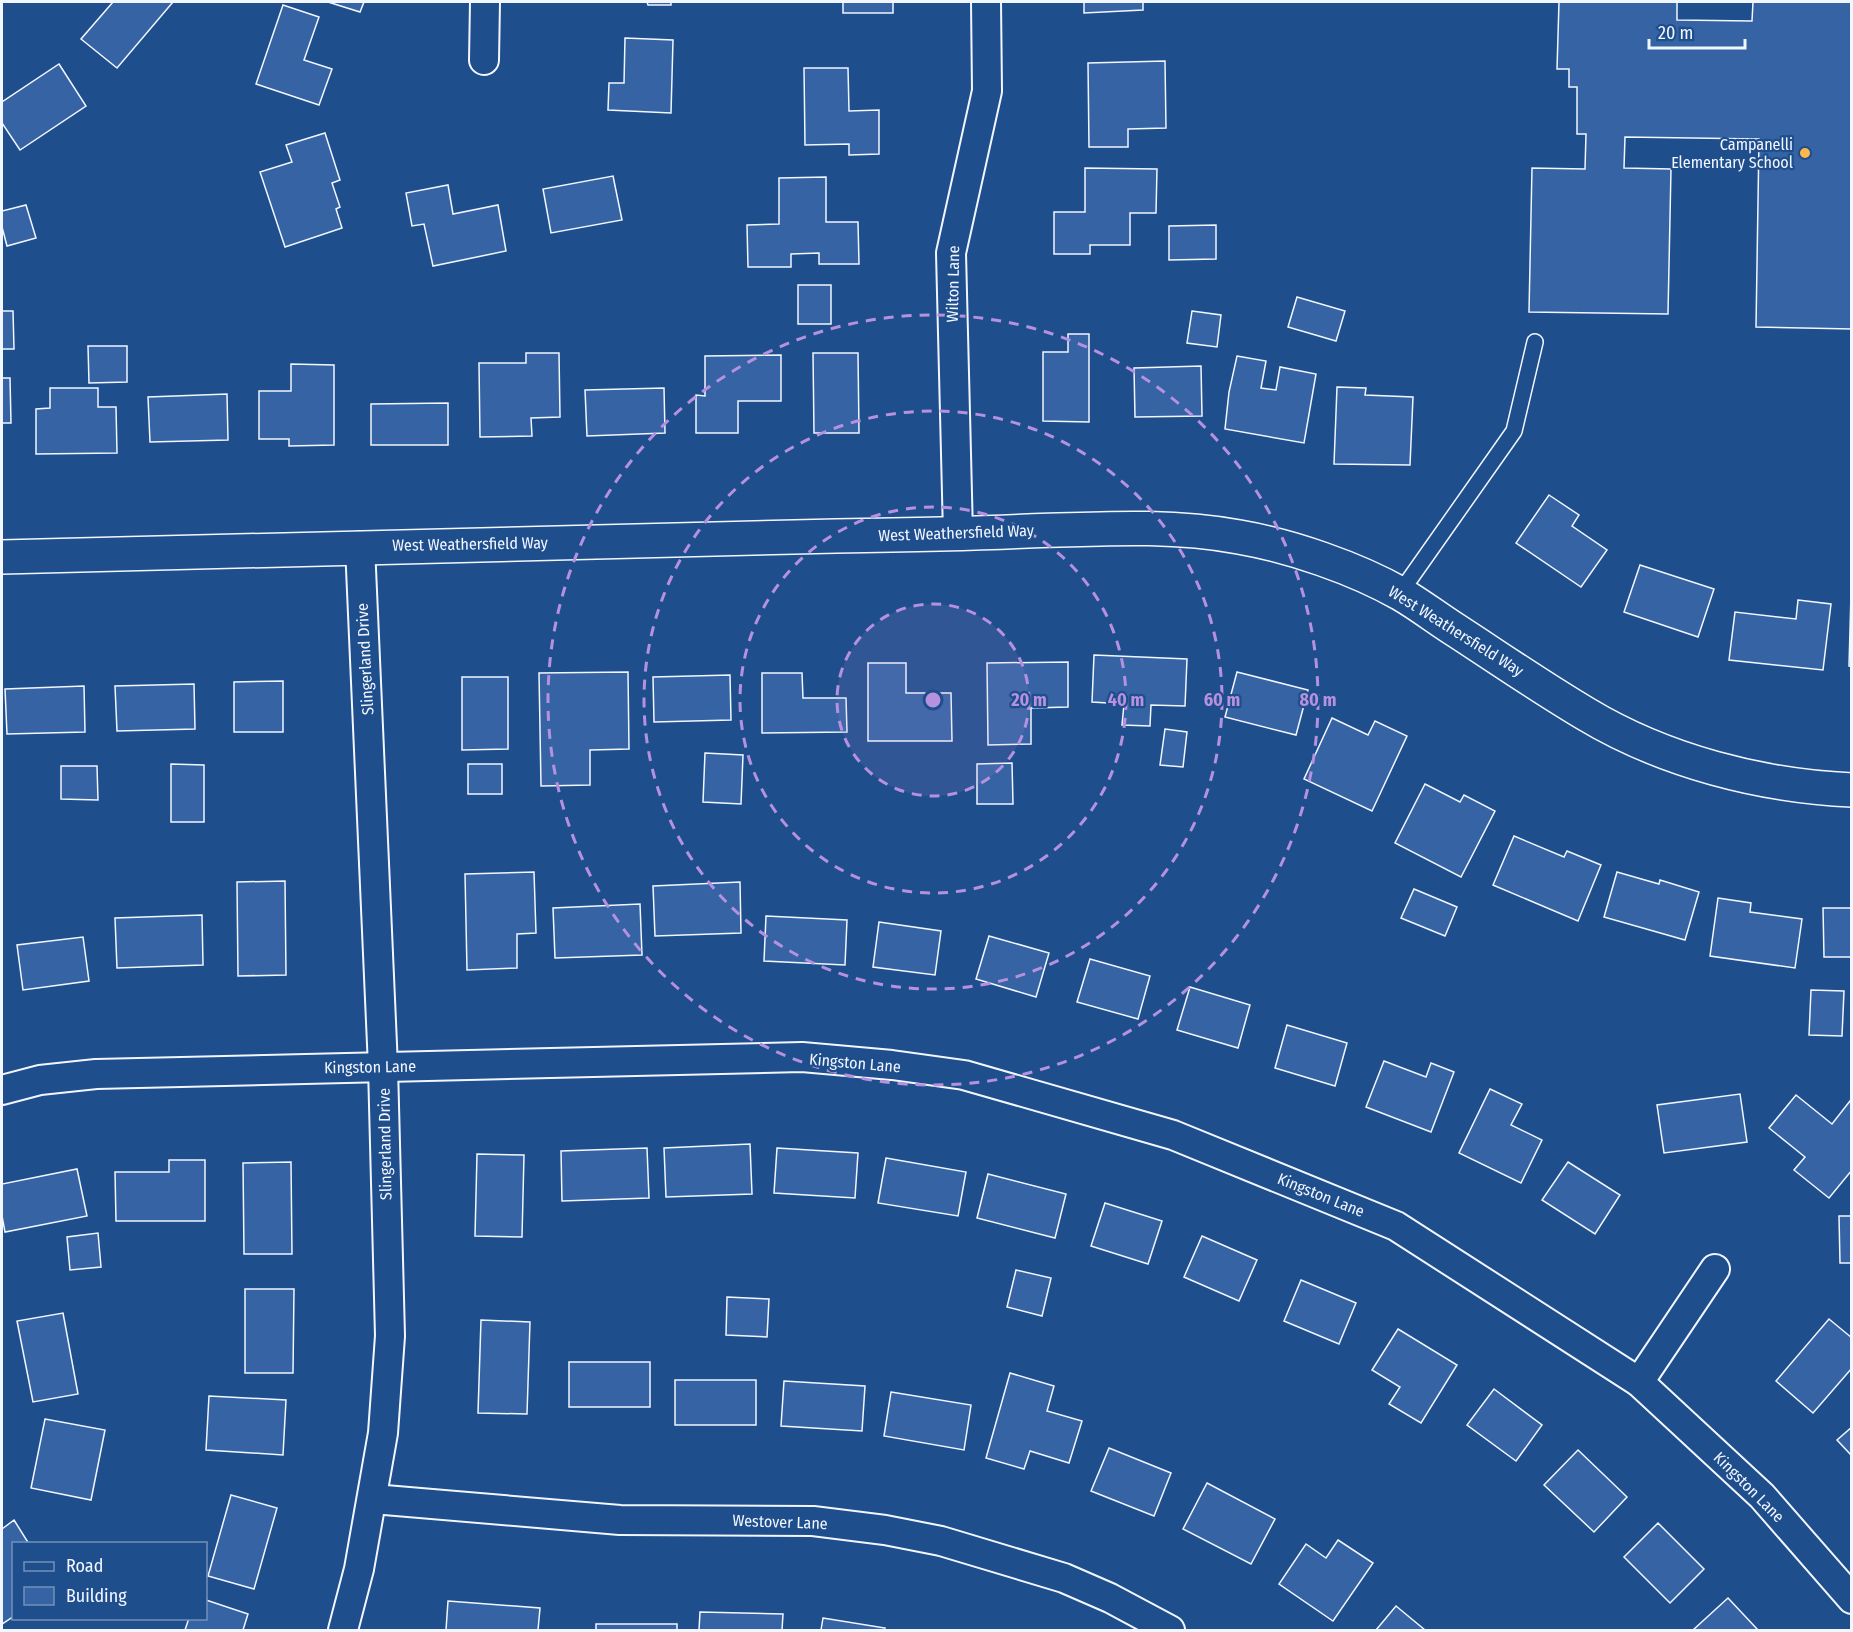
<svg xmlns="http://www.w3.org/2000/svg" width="1853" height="1632" font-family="'Fira Sans Condensed',sans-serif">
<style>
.building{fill:#3563a3;stroke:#f2f6ff;stroke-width:1.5}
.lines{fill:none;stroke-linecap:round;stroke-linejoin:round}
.service-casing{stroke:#f2f6ff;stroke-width:18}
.minor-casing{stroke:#f2f6ff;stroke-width:32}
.tertiary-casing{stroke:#f2f6ff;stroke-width:36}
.service{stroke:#1f4e8c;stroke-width:15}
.minor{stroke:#1f4e8c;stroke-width:28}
.tertiary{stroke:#1f4e8c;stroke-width:33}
.ring{fill:none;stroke:#b691df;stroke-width:3;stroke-dasharray:10 8}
.poi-dot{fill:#ffb74d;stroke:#1f4e8c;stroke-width:2}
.labels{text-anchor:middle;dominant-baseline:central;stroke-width:4.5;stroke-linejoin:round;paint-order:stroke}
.poi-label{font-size:16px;fill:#f2f6ff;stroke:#1f4e8c;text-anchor:end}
.street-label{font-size:16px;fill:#f2f6ff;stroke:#1f4e8c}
.centre{fill:#b691df;stroke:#1f4e8c;stroke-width:3}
.ring-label{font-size:18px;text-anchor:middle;font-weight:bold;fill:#b691df;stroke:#1f4e8c;stroke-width:4.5;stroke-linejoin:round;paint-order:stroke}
</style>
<rect width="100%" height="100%" fill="#1f4e8c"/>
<g class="building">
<polygon points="113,2 173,2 117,68 81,39"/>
<polygon points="328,2 364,2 360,12"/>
<polygon points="647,2 671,2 671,5 648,5"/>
<rect x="843" y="2" width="50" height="11"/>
<polygon points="1084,2 1143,2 1143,10 1084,13"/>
<polygon points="1559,2 1677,2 1677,20 1752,21 1753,2 1852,2 1852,329 1756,327 1759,139 1625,137 1624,168 1671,169 1668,314 1529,312 1532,168 1585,169 1586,134 1577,134 1577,87 1569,87 1569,69 1557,69"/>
<polygon points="283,5 319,17 304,60 332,69 319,105 256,84"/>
<polygon points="625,38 673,40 671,113 608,110 609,83 624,83"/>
<polygon points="1165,61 1166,128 1128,129 1128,147 1089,147 1088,63"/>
<polygon points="59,64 86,106 20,150 2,123 2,102"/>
<polygon points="804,68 848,68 849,111 879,110 879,154 849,155 849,144 805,145"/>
<polygon points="325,133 340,180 332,183 340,207 336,209 342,228 285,247 260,172 292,162 286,145"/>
<polygon points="1085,168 1157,169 1156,213 1130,213 1130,245 1090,245 1090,254 1054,254 1054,212 1085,212"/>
<polygon points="613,176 622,220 551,233 543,189"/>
<polygon points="826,177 826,222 858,222 859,264 819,264 819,253 791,254 791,267 748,267 747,225 779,224 779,178"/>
<polygon points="448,185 453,214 498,205 506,251 433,266 424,224 412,226 406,193"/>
<polygon points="26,205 36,238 7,246 2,227 2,211"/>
<polygon points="1216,225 1216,259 1169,260 1169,226"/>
<rect x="798" y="285" width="33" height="39"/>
<polygon points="1297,297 1345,311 1336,341 1288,327"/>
<polygon points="2,311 13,311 14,349 2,349"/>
<polygon points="1192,311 1221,315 1217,347 1187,343"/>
<polygon points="1068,334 1089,334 1089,422 1043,421 1043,352 1068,352"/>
<polygon points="88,346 127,346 127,382 89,383"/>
<polygon points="526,353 559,353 560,417 531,418 532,436 480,437 479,363 526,363"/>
<polygon points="813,353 858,353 859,433 814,433"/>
<polygon points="781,355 781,401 738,401 738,433 696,433 696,395 705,396 705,356"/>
<polygon points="1237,356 1266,361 1261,388 1276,390 1280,367 1316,374 1304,443 1225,429 1229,392"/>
<polygon points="291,364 334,365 334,445 289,446 289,439 259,439 259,391 291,391"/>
<polygon points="1201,366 1202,416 1135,417 1134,368"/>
<polygon points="2,378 10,378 11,423 2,423"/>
<polygon points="1337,387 1366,388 1365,395 1413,397 1410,465 1334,464"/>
<polygon points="50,388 98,388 98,407 116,407 117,453 36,454 36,409 50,408"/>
<polygon points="664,388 665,433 587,436 585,390"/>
<polygon points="227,394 228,440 150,442 148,397"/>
<polygon points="448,403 448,445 371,445 371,404"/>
<polygon points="1549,495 1579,515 1572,526 1607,550 1581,587 1516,543"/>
<polygon points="1640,565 1714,589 1698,637 1624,612"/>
<polygon points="1851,594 1852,594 1852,667 1849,666"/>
<polygon points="1798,600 1831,604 1823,670 1729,660 1735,612 1796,619"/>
<polygon points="1094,655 1187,659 1185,706 1151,705 1150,726 1122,725 1124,704 1092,702"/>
<polygon points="1068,662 1068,707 1031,708 1031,744 988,745 987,663"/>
<polygon points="868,663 906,663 906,693 951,693 952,741 868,741"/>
<polygon points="628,672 629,749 590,750 590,785 541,786 539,673"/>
<polygon points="1237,672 1308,690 1296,735 1225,717"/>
<polygon points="762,673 802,673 803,698 846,698 847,732 762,733"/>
<polygon points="730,675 731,720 654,722 653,677"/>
<polygon points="462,677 508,677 508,749 462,750"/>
<polygon points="283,681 283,732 234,732 234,682"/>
<polygon points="194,684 195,729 117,731 115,686"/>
<polygon points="84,686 85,732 7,734 5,689"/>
<polygon points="1332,718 1368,735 1375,721 1407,736 1372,811 1304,779"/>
<polygon points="1165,729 1187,732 1183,767 1160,765"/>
<polygon points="705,753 743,755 741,804 703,802"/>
<polygon points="1012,763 1013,804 977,804 977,764"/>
<polygon points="171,764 204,765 204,822 171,822"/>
<rect x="468" y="764" width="34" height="30"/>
<polygon points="61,766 97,766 98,800 61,799"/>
<polygon points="1425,784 1460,802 1464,795 1495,811 1461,877 1395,843"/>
<polygon points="1514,836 1564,857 1567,851 1601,865 1578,921 1493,885"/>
<polygon points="534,872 536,933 517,934 517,968 467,970 465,874"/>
<polygon points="1617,872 1659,884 1660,880 1699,892 1685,940 1604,917"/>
<polygon points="285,881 286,975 238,976 237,882"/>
<polygon points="740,882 741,933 655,936 653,886"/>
<polygon points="1414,889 1457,907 1445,936 1401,918"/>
<polygon points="1718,898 1751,903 1750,912 1802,919 1795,968 1710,956"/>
<polygon points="640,904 642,955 555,958 553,908"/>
<polygon points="1823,908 1852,908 1852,957 1824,957"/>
<polygon points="202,915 203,965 117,968 115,918"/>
<polygon points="766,916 847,920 845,965 764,961"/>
<polygon points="879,922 941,931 935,975 873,967"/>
<polygon points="989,936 1049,953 1036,997 976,979"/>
<polygon points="83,937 89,981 23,990 17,945"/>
<polygon points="1090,959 1150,976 1138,1019 1077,1002"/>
<polygon points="1190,987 1250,1005 1238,1048 1177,1030"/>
<polygon points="1811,990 1844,991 1842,1036 1809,1035"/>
<polygon points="1287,1025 1347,1043 1335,1086 1275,1068"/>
<polygon points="1384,1061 1426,1077 1431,1063 1454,1072 1431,1132 1366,1107"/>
<polygon points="1490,1089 1522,1104 1511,1125 1542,1140 1521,1183 1459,1153"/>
<polygon points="1740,1094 1747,1142 1664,1153 1657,1105"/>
<polygon points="1796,1095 1832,1124 1850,1101 1852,1102 1852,1170 1829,1198 1794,1170 1805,1157 1769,1128"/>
<polygon points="750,1144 752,1194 666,1197 664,1148"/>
<polygon points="647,1148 649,1198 562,1201 561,1151"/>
<polygon points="777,1148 858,1153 855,1198 774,1193"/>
<polygon points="477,1154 524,1155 522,1237 475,1236"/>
<polygon points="886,1158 966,1172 958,1216 878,1203"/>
<polygon points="169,1160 205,1160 205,1221 116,1221 115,1172 169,1172"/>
<polygon points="291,1162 292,1254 244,1254 243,1163"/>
<polygon points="1568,1162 1620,1195 1595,1234 1542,1200"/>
<polygon points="77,1169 87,1216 5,1232 2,1216 2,1184"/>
<polygon points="988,1174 1066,1194 1055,1238 977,1218"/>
<polygon points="1105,1203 1162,1221 1148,1264 1091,1246"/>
<polygon points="1839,1216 1852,1216 1852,1263 1840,1263"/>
<polygon points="98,1233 101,1267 70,1270 67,1237"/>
<polygon points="1202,1236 1257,1260 1239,1301 1184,1277"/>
<polygon points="1016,1270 1051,1278 1042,1316 1007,1307"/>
<polygon points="1301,1280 1356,1303 1339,1344 1284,1321"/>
<polygon points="245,1289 294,1289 293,1373 245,1373"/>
<polygon points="727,1297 769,1299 767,1337 726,1335"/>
<polygon points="63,1313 78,1394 33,1402 17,1321"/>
<polygon points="1829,1319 1852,1338 1852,1368 1813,1413 1776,1381"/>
<polygon points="481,1320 530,1322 527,1414 478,1413"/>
<polygon points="1398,1329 1457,1365 1421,1423 1389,1404 1400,1387 1372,1370"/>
<rect x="569" y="1362" width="81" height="45"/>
<polygon points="1010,1373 1054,1386 1047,1411 1082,1421 1069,1463 1030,1451 1024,1469 986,1458"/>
<rect x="675" y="1380" width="81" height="45"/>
<polygon points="784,1381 865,1386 862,1431 781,1426"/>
<polygon points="1494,1389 1542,1425 1516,1461 1467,1425"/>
<polygon points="891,1392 971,1405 964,1450 884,1436"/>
<polygon points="209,1396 286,1400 283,1455 206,1450"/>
<polygon points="45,1419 105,1430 91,1500 31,1488"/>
<polygon points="1852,1427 1852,1456 1837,1440"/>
<polygon points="1109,1448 1171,1473 1154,1516 1091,1491"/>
<polygon points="1578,1450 1627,1497 1594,1532 1544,1485"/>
<polygon points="1207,1483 1275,1519 1251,1564 1183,1529"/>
<polygon points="231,1495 277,1508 254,1589 208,1576"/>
<polygon points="14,1520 29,1544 14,1544 14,1616 2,1624 2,1529"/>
<polygon points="1658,1523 1704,1569 1670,1603 1624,1557"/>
<polygon points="1338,1540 1373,1563 1333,1621 1279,1584 1306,1544 1326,1558"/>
<polygon points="1728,1598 1758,1630 1693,1630"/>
<polygon points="206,1600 248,1614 243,1630 185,1630 189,1618 206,1618"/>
<polygon points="448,1601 540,1608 538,1630 446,1630"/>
<polygon points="1396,1606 1425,1630 1376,1630"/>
<polygon points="700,1612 783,1614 782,1630 699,1630"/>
<polygon points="823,1618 885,1628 884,1630 821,1630"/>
<rect x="596" y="1624" width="81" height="6"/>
</g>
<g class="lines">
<g class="service-casing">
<polyline id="service" points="1400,593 1514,431 1535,342"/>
</g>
<g class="minor-casing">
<g id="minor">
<polyline points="484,60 485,2"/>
<polyline points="958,534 951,253 987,91 986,2"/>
<polyline points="2,1090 40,1080 96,1074 802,1057 892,1065 964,1075 1173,1135 1396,1226 1639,1382 1715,1269"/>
<polyline points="1639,1382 1762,1496 1852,1599"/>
<polyline points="373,1499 620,1520 813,1521 885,1530 941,1541 1064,1578 1110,1598 1170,1630"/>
<polyline points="343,1630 359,1569 383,1433 390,1336 383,1067 360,546"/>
</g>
</g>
<g class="tertiary-casing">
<path id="tertiary" d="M2 557C280 549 558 542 836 536 900 535 964 534 1028 531 1099 529 1169 524 1239 537 1291 546 1355 568 1401 594 1420 605 1438 619 1457 631 1500 659 1542 688 1586 714 1664 761 1761 786 1852 790"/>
</g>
<use href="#service" class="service"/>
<use href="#minor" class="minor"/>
<use href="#tertiary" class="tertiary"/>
</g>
<circle cx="933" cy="700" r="96" fill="#b691df" fill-opacity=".12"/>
<g class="ring">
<circle cx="933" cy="700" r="96"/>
<circle cx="933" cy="700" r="193"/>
<circle cx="933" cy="700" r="289"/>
<circle cx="933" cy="700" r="385"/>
</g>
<circle class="poi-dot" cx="1805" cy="153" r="6"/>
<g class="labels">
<g class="poi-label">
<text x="1793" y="144">Campanelli<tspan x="1793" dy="18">Elementary School</tspan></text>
</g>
<g class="street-label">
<text transform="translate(953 284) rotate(-89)">Wilton Lane</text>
<text transform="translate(956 533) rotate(-2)">West Weathersfield Way</text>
<text transform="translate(470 544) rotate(-1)">West Weathersfield Way</text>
<text transform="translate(1456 631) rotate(32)">West Weathersfield Way</text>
<text transform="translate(365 659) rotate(-93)">Slingerland Drive</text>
<text transform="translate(855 1063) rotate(5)">Kingston Lane</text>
<text transform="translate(370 1067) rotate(-1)">Kingston Lane</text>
<text transform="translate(385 1144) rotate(-91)">Slingerland Drive</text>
<text transform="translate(1321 1195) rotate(22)">Kingston Lane</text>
<text transform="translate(1749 1487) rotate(45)">Kingston Lane</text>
<text transform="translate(780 1522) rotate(2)">Westover Lane</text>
</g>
</g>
<circle cx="933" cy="700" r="9" class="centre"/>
<g class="ring-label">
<text x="1029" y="706">20 m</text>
<text x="1126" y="706">40 m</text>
<text x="1222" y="706">60 m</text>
<text x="1318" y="706">80 m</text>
</g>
<rect width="1853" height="1632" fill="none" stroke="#f2f6ff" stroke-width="6"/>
<rect x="12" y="1542" width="195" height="78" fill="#1f4e8c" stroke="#7391ba" stroke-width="1.5"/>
<rect x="24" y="1562" width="30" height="9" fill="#1f4e8c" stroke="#7391ba" stroke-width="1.5"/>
<text x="66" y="1572" font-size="18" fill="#f2f6ff">Road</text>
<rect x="24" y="1587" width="30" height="18" fill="#3563a3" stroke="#7391ba" stroke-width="1.5"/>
<text x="66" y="1602" font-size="18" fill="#f2f6ff">Building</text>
<path d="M1649 39v9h96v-9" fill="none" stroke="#f2f6ff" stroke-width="3"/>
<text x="1658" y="39" font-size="18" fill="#f2f6ff" stroke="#1f4e8c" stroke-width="4.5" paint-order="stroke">20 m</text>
</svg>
